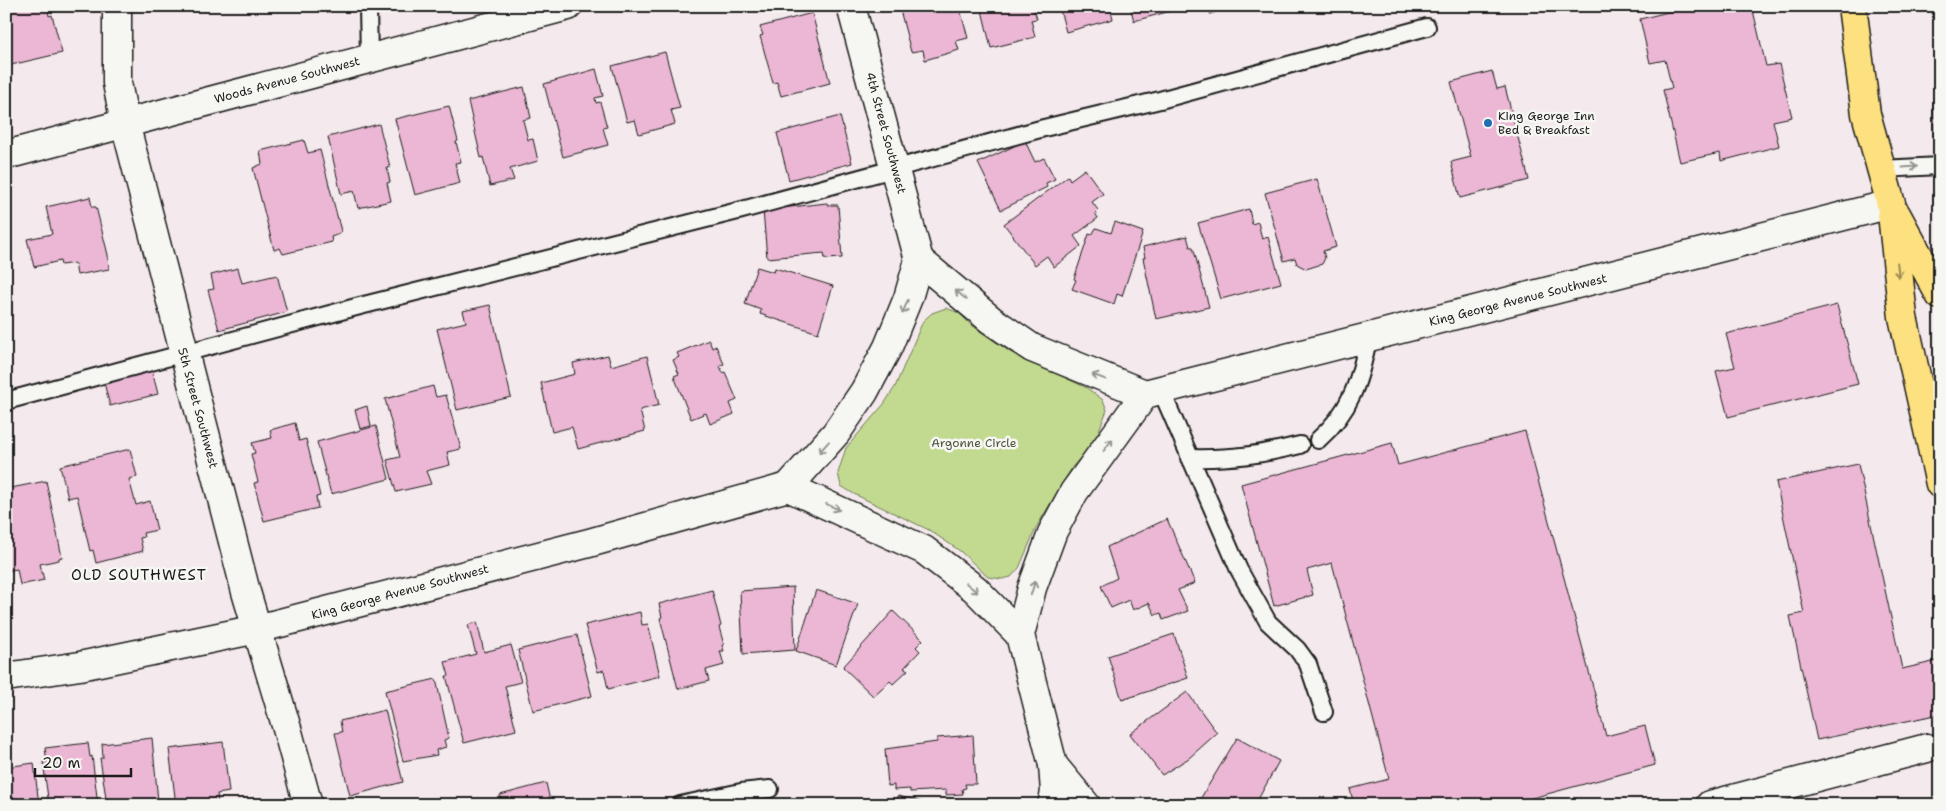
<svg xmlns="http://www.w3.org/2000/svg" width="1946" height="811" font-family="'Shantell Sans',sans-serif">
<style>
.green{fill:#c2da90;stroke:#6f7b56}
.building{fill:#ebb7d4;stroke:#1c1c1c}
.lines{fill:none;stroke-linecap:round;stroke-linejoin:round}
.lane-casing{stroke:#1c1c1c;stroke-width:20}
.street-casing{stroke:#1c1c1c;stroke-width:31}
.primary-casing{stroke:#1c1c1c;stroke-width:31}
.lane{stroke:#f6f6f2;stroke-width:16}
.street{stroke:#f6f6f2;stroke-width:28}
.primary{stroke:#fde080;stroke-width:28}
.oneway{stroke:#949492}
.oneway2{stroke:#988853}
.poi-dot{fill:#1f6fb2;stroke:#f6f6f2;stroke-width:2}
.labels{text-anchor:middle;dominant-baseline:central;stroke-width:5;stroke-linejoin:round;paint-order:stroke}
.street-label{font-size:12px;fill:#1c1c1c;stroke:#f6f6f2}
.poi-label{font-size:12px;fill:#1c1c1c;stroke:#f6f6f2;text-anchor:start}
.park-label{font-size:12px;fill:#4e553f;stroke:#f6f6f2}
.quarter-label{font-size:15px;letter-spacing:1px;fill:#1c1c1c;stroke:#f6f6f2}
</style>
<rect width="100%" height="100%" fill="#f4e9ec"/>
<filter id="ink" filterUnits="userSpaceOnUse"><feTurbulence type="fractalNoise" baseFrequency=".02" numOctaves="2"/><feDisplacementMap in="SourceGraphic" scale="10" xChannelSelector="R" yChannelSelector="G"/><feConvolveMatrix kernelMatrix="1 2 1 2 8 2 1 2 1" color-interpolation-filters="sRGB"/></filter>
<g filter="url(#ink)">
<polygon class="green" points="946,308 959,313 970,324 1010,352 1087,388 1103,400 1107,410 1094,443 1073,466 1037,526 1019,568 1011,577 1002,579 988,577 960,551 929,530 854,494 841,486 838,473 846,448 884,404 895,387 923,321 932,313"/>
<g class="building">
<polygon points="6,6 47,6 49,16 52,15 62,53 11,65 8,55 6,56"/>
<polygon points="160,6 174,6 174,8 160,9"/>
<polygon points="899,6 959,6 968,38 956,41 959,50 925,60 923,50 911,52"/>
<polygon points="981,6 1033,6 1037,19 1031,20 1035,37 991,48"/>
<polygon points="1059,6 1110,6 1113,19 1066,32"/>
<polygon points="1130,6 1177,6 1178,9 1134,21"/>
<polygon points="1209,6 1215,6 1216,12 1210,14"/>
<polygon points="1680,6 1752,6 1766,66 1779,64 1792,117 1773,121 1779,146 1721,161 1720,153 1680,162 1663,90 1672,88 1665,60 1650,63 1640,19 1680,9"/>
<polygon points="812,13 830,83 781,96 777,82 773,83 760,36 763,35 760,27"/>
<polygon points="665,52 680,108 671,110 675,124 639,134 635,120 627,122 612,66"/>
<rect x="1934" y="54" width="6" height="103"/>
<polygon points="596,69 603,96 595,98 596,103 600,102 607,127 603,128 608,145 563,157 544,84"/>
<polygon points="1492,71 1497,89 1505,87 1529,180 1460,198 1451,162 1471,157 1451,82"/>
<polygon points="524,87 531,118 523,120 528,140 533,139 538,161 510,169 514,180 490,186 483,157 481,158 468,101"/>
<polygon points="449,106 458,141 456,142 461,162 455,163 460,183 415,195 395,119"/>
<polygon points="840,116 852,163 789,180 777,133"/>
<polygon points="379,124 390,167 387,168 390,182 387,183 391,201 358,208 354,191 341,194 328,137"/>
<polygon points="304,140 308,153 320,150 341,231 339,234 331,237 332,242 283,254 280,248 274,250 253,168 262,164 260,151"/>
<polygon points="1025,141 1035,162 1044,158 1055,179 1046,183 1047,187 1001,210 978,163"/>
<polygon points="1085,169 1103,194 1092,202 1098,210 1095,213 1098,218 1074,236 1081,246 1054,267 1047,256 1035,265 1004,224 1068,176 1070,180"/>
<polygon points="1317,179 1336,247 1323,251 1325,258 1322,264 1306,269 1297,264 1295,258 1284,261 1265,193"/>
<polygon points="90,197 92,207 96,207 108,255 109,269 77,275 75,263 61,265 60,261 34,267 27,239 52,234 46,207"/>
<polygon points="827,203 828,205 838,205 842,258 825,259 824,253 767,258 763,210"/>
<polygon points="1249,209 1252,224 1258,222 1262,239 1268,237 1281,283 1221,299 1198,223"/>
<polygon points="1115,222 1143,232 1122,296 1117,294 1114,304 1072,289 1076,280 1074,279 1089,234 1092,235 1096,228 1111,233"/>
<polygon points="1187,236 1190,247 1193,247 1209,307 1156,319 1143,258 1145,258 1143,247"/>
<polygon points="757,267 774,272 775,268 833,286 818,333 760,314 761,310 745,304"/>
<polygon points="238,268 242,283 277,275 287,312 219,330 208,290 214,289 211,275"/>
<polygon points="490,305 511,397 457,410 437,329 466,322 463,311"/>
<polygon points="1837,305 1858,384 1728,417 1716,371 1735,367 1726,334"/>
<polygon points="709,340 712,348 716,346 724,364 720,366 723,373 725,372 737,400 730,403 734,414 710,424 706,413 691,419 674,376 679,374 673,360 679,357 677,353"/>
<polygon points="608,355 611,366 647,356 659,405 640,410 645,431 578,449 572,427 552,432 541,383 575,374 573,363"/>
<polygon points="151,367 158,394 110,406 103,379"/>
<polygon points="433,386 436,397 446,395 461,449 447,452 450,465 426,471 431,484 396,492 387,460 400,457 385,399"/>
<polygon points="367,406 371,426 360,429 355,410"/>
<polygon points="295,423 299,441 306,439 320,496 316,497 318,508 264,521 254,483 258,482 251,454 255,453 252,443 272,438 270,430"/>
<polygon points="376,426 389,479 331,494 317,442"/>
<polygon points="1525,431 1606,736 1645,726 1655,765 1506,805 1354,805 1350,789 1389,779 1332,563 1307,570 1313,595 1274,606 1241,484 1392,443 1398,465"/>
<polygon points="130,449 137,477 129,479 136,505 150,501 157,530 143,533 144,537 140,538 143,551 96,563 93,550 90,551 77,496 68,498 60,466"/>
<polygon points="1858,464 1902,669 1937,661 1940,675 1940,714 1817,740 1790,616 1804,613 1776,482"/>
<polygon points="46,481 62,557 59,558 59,560 40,564 44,580 20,585 17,569 6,571 6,489"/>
<polygon points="1167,519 1195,583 1178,590 1188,611 1163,620 1161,613 1155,615 1149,603 1133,610 1129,600 1111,608 1101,586 1117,578 1107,547"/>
<polygon points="793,587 795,650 743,654 740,591"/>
<polygon points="712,590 721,626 719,627 724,645 722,645 724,651 720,651 724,665 706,670 709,681 678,689 660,618 662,617 659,604"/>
<polygon points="816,590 858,604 836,665 796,651"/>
<polygon points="893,611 923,640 916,647 920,651 904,668 908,670 893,684 890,681 873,696 843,667"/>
<polygon points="640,612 642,625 648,624 660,676 608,689 604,670 598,672 585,625"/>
<polygon points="477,622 484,652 511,645 521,682 505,686 516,730 464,743 446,676 449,676 445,662 476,654 468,625"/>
<polygon points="1174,634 1188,678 1122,700 1108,656"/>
<polygon points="577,635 592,696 533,711 518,650"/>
<polygon points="436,679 449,738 444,740 446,747 436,750 437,755 403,761 385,691"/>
<polygon points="1187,692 1217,733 1189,758 1162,775 1130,734"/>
<polygon points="385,710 403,782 350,796 335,733 342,732 340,721"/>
<polygon points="973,735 976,784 965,784 966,788 962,789 963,794 946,795 946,790 910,792 910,789 894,790 894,785 888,786 885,749 937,742 937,738"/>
<polygon points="152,738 158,801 150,802 150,805 107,805 100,758 103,758 102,744"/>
<polygon points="1237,738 1279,761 1255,805 1206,805 1199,801"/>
<polygon points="223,742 229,792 217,794 218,802 176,805 169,749"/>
<polygon points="88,743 90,757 92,756 98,805 49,805 43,762 47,762 45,748"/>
<polygon points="34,763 39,805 6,805 6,767"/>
<polygon points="546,783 551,805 502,805 500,795"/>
<polygon points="898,796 934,805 895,805"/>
</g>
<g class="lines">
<g class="lane-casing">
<g id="lane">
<polyline points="368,6 369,58"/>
<polyline points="1881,169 1940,166"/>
<polyline points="1161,390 1239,570 1268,622 1297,649 1308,664 1324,712"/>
<polyline points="6,401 356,307 742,210 1044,128 1160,100 1427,27"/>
<path d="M1318 440C1351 411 1360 380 1368 339"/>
<path d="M1189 458C1231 459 1260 455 1300 445"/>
<polyline points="680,805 741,792 770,789"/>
</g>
</g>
<g class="street-casing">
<g id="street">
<polyline points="117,6 117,83 125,123 246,592 288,732 308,805"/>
<polyline points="851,6 919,260"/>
<polyline points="6,155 568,6"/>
<polyline points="919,260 991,320 1032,348 1145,394 1891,204"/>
<polyline points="788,487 924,550 975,589 1020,635"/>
<polyline points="6,677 80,666 257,629 589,543 788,487 836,433 864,392 888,347 908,298 919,260"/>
<polyline points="1053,765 1086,805"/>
<polyline points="1052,805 1055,792 1053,765 1020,635 1032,588 1053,531 1074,492 1145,394"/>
<polyline points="1710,805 1927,748"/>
</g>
</g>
<g class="primary-casing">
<g id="primary">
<polyline points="1852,6 1866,114 1891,204 1903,317 1940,484"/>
<polyline points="1896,214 1940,295"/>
</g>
</g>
<use href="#lane" class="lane"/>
<use href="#street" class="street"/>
<use href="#primary" class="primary"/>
</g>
<defs><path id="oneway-shaft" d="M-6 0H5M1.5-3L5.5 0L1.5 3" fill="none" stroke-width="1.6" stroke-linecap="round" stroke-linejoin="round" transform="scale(1.25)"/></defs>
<g class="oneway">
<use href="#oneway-shaft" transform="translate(1910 167) rotate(-4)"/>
<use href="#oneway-shaft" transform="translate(961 295) rotate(-140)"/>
<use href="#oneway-shaft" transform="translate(905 307) rotate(112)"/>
<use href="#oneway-shaft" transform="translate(1099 377) rotate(-159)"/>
<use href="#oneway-shaft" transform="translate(1108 445) rotate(-53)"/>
<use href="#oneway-shaft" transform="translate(824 447) rotate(131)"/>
<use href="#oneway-shaft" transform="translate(833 507) rotate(25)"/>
<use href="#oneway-shaft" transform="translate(972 588) rotate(40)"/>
<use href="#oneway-shaft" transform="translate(1033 588) rotate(-73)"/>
</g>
<use class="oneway2" href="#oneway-shaft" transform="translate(1898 270) rotate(84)"/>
</g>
<circle class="poi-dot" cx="1488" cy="123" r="5"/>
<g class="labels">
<g class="street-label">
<text transform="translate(287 80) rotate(-15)">Woods Avenue Southwest</text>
<text transform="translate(886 133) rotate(75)">4th Street Southwest</text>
<text transform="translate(1518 300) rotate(-14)">King George Avenue Southwest</text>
<text transform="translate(198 408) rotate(75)">5th Street Southwest</text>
<text transform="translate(400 592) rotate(-15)">King George Avenue Southwest</text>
</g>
<g class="poi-label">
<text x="1498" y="116">King George Inn<tspan x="1498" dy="14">Bed &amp; Breakfast</tspan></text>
</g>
<g class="park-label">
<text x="974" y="443">Argonne Circle</text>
</g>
<g class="quarter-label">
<text x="139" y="575">OLD SOUTHWEST</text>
</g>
</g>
<rect width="1946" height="811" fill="none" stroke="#f6f6f2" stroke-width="25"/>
<rect x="12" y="12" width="1921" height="786" fill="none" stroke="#1c1c1c" stroke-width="2" filter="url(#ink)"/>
<path d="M35 768v8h96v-8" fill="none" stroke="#1c1c1c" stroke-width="2.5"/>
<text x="42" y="768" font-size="15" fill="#1c1c1c" stroke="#f6f6f2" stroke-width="4" paint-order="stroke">20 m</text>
</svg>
